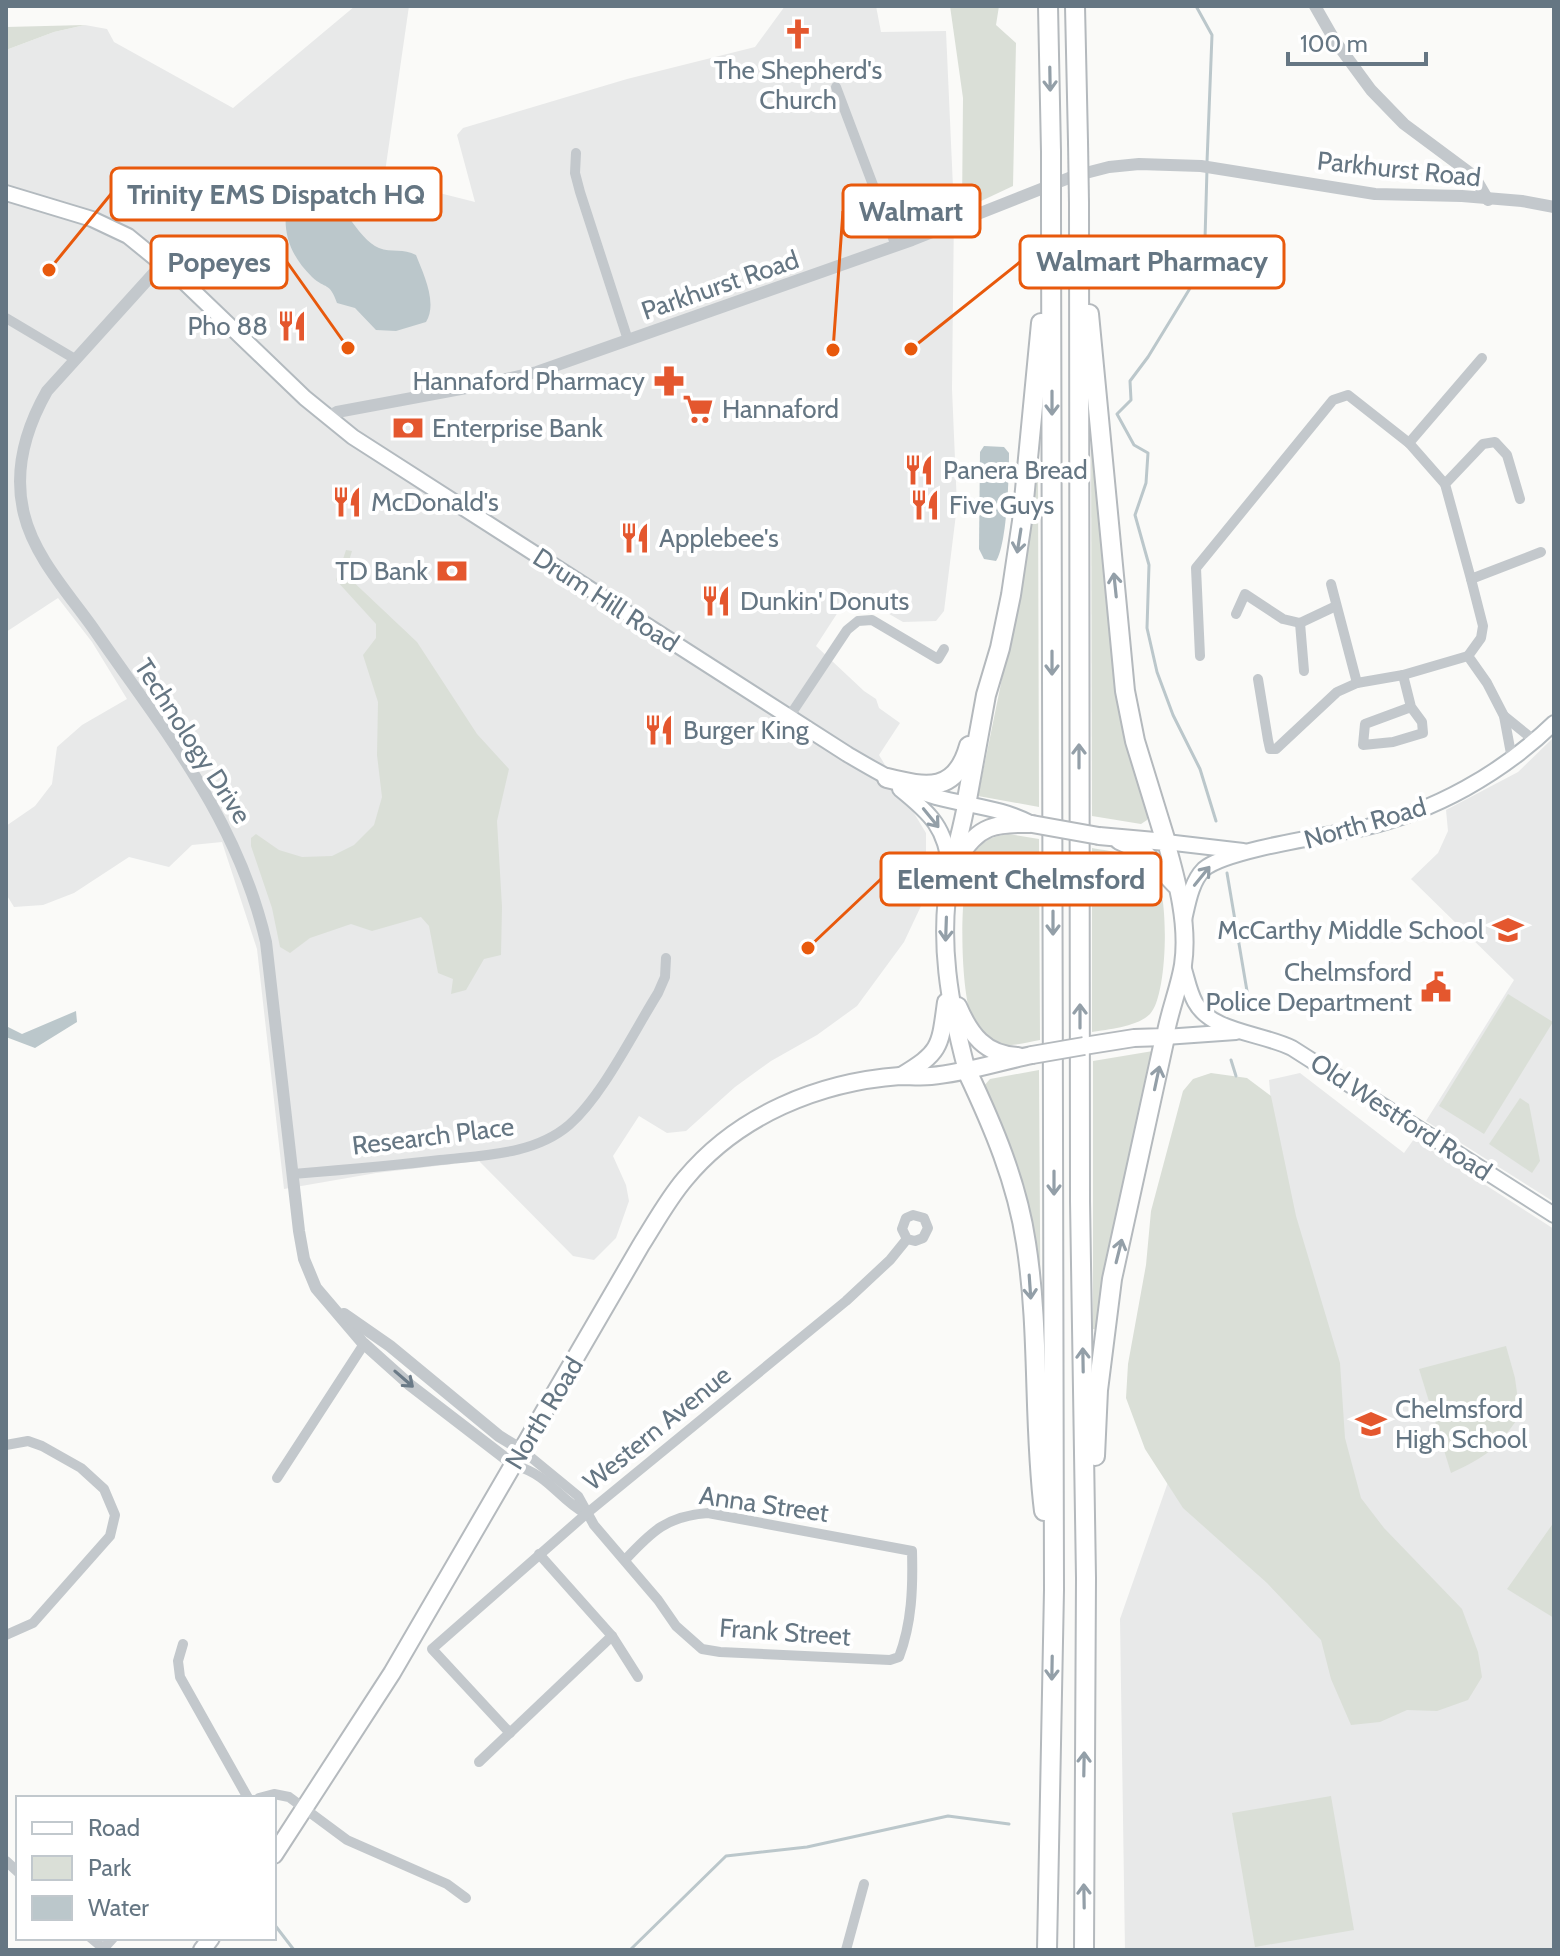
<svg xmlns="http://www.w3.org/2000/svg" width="1560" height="1956" font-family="Cabin,sans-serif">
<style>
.built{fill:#e8e9e9}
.green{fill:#dadfd7}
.water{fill:#bbc7cb}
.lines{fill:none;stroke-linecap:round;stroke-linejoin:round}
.stream{stroke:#bbc7cb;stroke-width:3}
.secondary-casing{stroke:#b3babf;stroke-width:18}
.primary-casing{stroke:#b5babe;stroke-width:20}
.motorway-casing{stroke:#b4b9bd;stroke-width:22}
.minor{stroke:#c3c8cc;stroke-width:10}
.tertiary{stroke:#c3c8cc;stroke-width:12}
.secondary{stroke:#fff;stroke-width:14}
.primary{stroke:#fff;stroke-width:16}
.motorway{stroke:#fff;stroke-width:18}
.primary-bridge-casing{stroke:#b5babe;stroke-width:20;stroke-linecap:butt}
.motorway-bridge-casing{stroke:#b4b9bd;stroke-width:22;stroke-linecap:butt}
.primary-bridge{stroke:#fff;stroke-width:16}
.motorway-bridge{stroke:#fff;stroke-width:18}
.oneway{stroke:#939fa8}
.oneway2{stroke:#6a7a87}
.labels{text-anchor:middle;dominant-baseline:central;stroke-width:8;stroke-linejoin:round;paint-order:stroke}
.poi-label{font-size:26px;fill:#657683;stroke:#fff;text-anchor:start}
.street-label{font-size:26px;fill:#657683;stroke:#fff}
.leader{fill:none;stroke:#e8590c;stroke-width:3}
.callout-dot{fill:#e8590c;stroke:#fff;stroke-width:3}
.callout{fill:#fff;stroke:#e8590c;stroke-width:3}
.callout-label{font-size:28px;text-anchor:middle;font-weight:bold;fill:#657683}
</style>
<rect width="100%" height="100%" fill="#fafaf8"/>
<g class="built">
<polygon points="355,6 409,6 384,179 475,202 457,135 463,128 627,79 755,47 785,6 876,6 881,32 946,31 954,210 952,389 957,506 944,611 936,621 903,622 851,592 816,646 864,691 876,699 879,708 900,723 879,755 926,833 926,870 921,906 904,942 857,1006 817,1035 771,1061 735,1087 686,1131 667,1133 639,1116 613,1156 626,1185 629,1201 616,1238 594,1260 573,1256 479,1161 376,1173 284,1189 257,949 222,842 192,845 169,867 129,857 74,893 43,905 14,907 6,894 6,826 35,806 52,784 57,747 82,725 127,699 92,642 58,598 6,632 6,50 54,32 85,25 107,29 114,42 233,108"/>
<polygon points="1554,737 1554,1202 1426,1121 1514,980 1411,879 1438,853 1448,831 1446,810 1518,772"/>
<polygon points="1300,1073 1404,1153 1414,1139 1554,1229 1554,1950 1125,1950 1120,1619 1277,1171 1269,1080"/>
</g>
<g class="green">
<polygon points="950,6 999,6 996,25 1016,43 1013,186 962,210 963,98"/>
<polygon points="85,25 54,32 6,50 6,27"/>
<polygon points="1091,432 1093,433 1149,815 1147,820 1141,824 1092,816"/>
<polygon points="1034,476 1038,476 1039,807 978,796 1017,605"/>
<polygon points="346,550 352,551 345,574 417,642 477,734 509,769 497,821 502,907 501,955 484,959 466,990 451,994 453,979 438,973 429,926 421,917 372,931 351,924 310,938 290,953 280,947 272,908 251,846 251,838 256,834 279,850 302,857 332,856 354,845 374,825 382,797 377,755 378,702 363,655 376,638 376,624 336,580"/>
<path d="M1008 834 1039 839 1040 1040C1026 1042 1004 1050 991 1042 985 1038 974 1026 972 1019 960 989 958 883 973 855 981 841 993 836 1008 834Z"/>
<path d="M1092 848C1113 852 1140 853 1154 871 1170 891 1168 996 1150 1014 1137 1027 1109 1029 1092 1032Z"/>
<polygon points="1508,994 1553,1022 1484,1134 1439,1106"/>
<polygon points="1153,1051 1111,1246 1098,1330 1093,1329 1093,1061"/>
<polygon points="1039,1070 1041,1387 1035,1265 983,1087 990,1079"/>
<polygon points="1211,1073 1247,1078 1271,1096 1296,1216 1340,1363 1345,1438 1361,1498 1384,1528 1462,1609 1478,1652 1482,1677 1468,1700 1437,1711 1407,1710 1380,1722 1351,1725 1331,1679 1321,1640 1267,1583 1183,1508 1145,1449 1126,1398 1128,1364 1146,1265 1151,1211 1183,1091 1193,1079"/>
<polygon points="1520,1098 1529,1104 1540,1161 1532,1173 1489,1144"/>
<path d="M1506 1346 1515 1378 1520 1415C1498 1448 1486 1457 1451 1473L1419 1369Z"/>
<polygon points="1554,1522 1554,1618 1507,1589"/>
<polygon points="1331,1796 1354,1930 1255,1947 1232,1813"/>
</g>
<g class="water">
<path d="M319 175 327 177C337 198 358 239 379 248 391 253 404 248 416 255 423 273 438 303 426 322L396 331 376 330 355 308 337 303C329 281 326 290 312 277 289 254 281 231 288 198L289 195 303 191 309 178Z"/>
<path d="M984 446 1004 447 1009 453C1009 476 1007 544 996 561L984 559 979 549 980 452Z"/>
<polygon points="76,1011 77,1022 35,1048 6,1037 6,1026 22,1034"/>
</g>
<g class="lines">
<g class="stream">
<polyline points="1196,6 1212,35 1207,162"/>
<polyline points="1207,169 1205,239 1192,285 1148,357 1130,381 1131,400 1117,414 1134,445 1148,453 1146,483 1135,515 1149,565 1147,628 1157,672 1173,715 1200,769 1216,821"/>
<polyline points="1227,873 1247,991"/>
<polyline points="1231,1060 1236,1076"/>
<polyline points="274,1924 294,1950"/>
<polyline points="630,1950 726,1856 807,1847 948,1816 1009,1824"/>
</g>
<g class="secondary-casing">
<g id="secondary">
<path d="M6 193 92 219 128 236 182 280 305 398 353 437 847 754C876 771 904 788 936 797 969 806 1003 808 1032 824"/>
<path d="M900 789C931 814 946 828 950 869"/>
<polyline points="1166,842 1243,851"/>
<path d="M1184 920C1188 903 1191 882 1204 869 1226 850 1330 835 1363 828 1435 811 1501 774 1554 723"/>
<path d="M1183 966C1187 978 1189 991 1195 1002 1211 1032 1262 1033 1292 1048L1554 1215"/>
<polyline points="1165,1037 1236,1032"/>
</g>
</g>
<g class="primary-casing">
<g id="primary">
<path d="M966 805C962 828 955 850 951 872 937 938 950 1007 967 1071"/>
<polyline points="1119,841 1145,853 1175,885"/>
<path d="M959 858C978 825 996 823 1032 824"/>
<path d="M958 1006C970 1034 985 1055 1018 1056"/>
<path d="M1084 1046 1134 1038 1165 1037C1169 1012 1179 989 1183 965 1189 925 1177 880 1166 842L1099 836"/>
<path d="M901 1076C941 1052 940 1047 946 1002"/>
<path d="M274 1855 392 1673 641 1245C655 1223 668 1199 685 1179 738 1115 819 1082 900 1076 910 1076 921 1077 931 1076 966 1073 998 1062 1032 1055"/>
<polyline points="202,1950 211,1938"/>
</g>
</g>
<g class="motorway-casing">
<g id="motorway">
<polyline points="1048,6 1051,152"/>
<polyline points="1075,6 1078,142"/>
<polyline points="1079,203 1080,1201 1086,1578 1084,1950"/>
<polyline points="1089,314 1125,691 1135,741 1166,842"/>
<path d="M887 778C927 788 956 793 969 746"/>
<polyline points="966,805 986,695 1000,648 1011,595 1022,521 1041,323"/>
<path d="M967 1071C993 1126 1017 1182 1026 1243 1040 1331 1033 1423 1044 1511"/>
<polyline points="1095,1456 1098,1390 1112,1279 1165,1037"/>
<polyline points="1047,1950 1054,1590 1051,213"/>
</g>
</g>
<g class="minor">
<polyline points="836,87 896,246"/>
<polyline points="576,153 575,173 580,192 628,340"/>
<polyline points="6,318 75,359"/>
<polyline points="1445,484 1409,443 1482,358"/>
<polyline points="1520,499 1507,455 1495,442 1483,444 1445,484 1471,579 1541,552"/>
<polyline points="1471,579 1483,626 1481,638 1468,656 1487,683 1504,716 1512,759"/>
<polyline points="1331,584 1357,683 1403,675"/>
<polyline points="1236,614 1245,594 1283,619 1300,623 1336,606"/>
<polyline points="1300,623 1304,671"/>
<polyline points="1200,656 1196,568 1333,400 1348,395 1409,443"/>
<polyline points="1258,679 1268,740 1270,749 1276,749 1337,692 1357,683"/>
<polyline points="1411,707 1422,722 1423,733 1393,742 1363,745 1365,724 1411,707 1403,675 1468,656"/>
<polyline points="1504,716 1535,741"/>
<polyline points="789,717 847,630 858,621 872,620 938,659 944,649"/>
<path d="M293 1174C342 1170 391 1166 440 1160 483 1155 534 1155 569 1125 603 1095 633 1033 658 993L665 977 666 958"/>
<polyline points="6,1445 28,1441 42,1446 81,1468 104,1489 115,1515 110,1536 33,1623 6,1635"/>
<path d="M522 1450 578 1496 594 1525 658 1600 676 1626 702 1649 720 1652 890 1660 899 1657C912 1623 913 1587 912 1551L708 1513C667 1516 652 1531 625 1560"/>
<path d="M514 1465C551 1476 556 1497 586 1514"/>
<polyline points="277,1478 364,1344"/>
<polyline points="539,1554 612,1636 638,1677"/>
<polyline points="183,1644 178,1661 180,1677 248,1798"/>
<polyline points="510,1733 432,1649 586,1514 846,1301 890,1260 907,1239 915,1241 923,1238 928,1228 924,1218 913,1215 906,1218 902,1229 907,1239"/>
<polyline points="479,1762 612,1636"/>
<polyline points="259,1798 274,1794 289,1797 347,1840 447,1884 466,1898"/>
<polyline points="6,1861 18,1872"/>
<polyline points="91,1938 103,1948"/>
<polyline points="102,1950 113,1938"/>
<polyline points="846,1950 864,1884"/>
</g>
<g class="tertiary">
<polyline points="1315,6 1335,41 1371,90 1404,124 1474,176 1488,200"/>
<path d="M162 264 47 391C26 428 13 470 24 514 34 556 68 593 93 628 164 731 237 817 266 942L299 1231 304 1259 316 1288 362 1342 410 1385 514 1465"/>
<polyline points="328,417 337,412 466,388 537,372 912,240 1074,176 1109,167 1139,164 1201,166 1375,194 1462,196 1522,201 1554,207"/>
<polyline points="344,1314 390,1346 499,1436 522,1450"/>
</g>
<use href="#secondary" class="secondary"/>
<use href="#primary" class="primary"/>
<use href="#motorway" class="motorway"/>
<g class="primary-bridge-casing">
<g id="primary-bridge">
<polyline points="1032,824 1099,836"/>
<polyline points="1032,1055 1084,1046"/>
</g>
</g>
<g class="motorway-bridge-casing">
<g id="motorway-bridge">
<polyline points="1078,142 1079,203"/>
<polyline points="1051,152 1051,213"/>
</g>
</g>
<use href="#primary-bridge" class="primary-bridge"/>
<use href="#motorway-bridge" class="motorway-bridge"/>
</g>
<defs><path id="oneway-shaft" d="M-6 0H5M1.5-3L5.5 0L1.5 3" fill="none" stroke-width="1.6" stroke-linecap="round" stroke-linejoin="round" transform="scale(2)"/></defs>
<g class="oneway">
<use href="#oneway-shaft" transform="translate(1050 79) rotate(89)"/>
<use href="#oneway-shaft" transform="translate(1052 403) rotate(90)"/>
<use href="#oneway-shaft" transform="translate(1019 541) rotate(99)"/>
<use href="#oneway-shaft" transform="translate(1115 585) rotate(-96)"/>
<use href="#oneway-shaft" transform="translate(1052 663) rotate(90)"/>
<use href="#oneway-shaft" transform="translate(1079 756) rotate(-90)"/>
<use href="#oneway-shaft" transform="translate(931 818) rotate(51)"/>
<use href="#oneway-shaft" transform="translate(1202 876) rotate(-51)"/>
<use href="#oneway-shaft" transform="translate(1053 923) rotate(90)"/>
<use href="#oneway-shaft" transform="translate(946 929) rotate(92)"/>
<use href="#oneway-shaft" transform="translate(1080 1016) rotate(-90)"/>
<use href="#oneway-shaft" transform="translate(1157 1078) rotate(-78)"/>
<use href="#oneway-shaft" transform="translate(1054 1183) rotate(90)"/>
<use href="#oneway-shaft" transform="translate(1119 1251) rotate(-76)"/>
<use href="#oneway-shaft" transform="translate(1030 1287) rotate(86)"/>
<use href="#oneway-shaft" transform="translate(1083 1360) rotate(-91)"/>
<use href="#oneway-shaft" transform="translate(1052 1668) rotate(91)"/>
<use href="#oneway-shaft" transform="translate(1084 1764) rotate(-89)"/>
<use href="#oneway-shaft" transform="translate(1084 1896) rotate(-91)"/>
</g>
<use class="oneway2" href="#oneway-shaft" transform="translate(404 1379) rotate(41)"/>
<defs>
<g id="church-bare" transform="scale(2.4)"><path d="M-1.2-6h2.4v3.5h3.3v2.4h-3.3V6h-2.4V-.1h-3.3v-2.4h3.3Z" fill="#e4572e" stroke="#fff" stroke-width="2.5" paint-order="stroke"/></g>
<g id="restaurant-bare" transform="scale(2.4)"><path d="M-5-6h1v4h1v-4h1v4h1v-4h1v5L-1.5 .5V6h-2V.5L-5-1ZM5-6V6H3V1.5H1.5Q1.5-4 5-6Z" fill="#e4572e" stroke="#fff" stroke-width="2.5" paint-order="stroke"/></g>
<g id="pharmacy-bare" transform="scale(2.4)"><path d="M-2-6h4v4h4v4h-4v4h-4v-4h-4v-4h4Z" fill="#e4572e" stroke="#fff" stroke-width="2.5" paint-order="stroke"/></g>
<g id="supermarket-bare" transform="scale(2.4)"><path d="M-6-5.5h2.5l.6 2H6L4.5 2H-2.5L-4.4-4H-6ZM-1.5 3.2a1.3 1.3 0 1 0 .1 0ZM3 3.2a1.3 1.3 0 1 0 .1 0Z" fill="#e4572e" stroke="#fff" stroke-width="2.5" paint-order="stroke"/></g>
<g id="bank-bare" transform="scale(2.4)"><path d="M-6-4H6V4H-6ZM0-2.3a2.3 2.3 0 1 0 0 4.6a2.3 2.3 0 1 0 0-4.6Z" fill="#e4572e" stroke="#fff" stroke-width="2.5" paint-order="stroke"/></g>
<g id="school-bare" transform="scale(2.4)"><path d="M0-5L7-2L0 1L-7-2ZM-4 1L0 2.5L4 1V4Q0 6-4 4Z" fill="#e4572e" stroke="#fff" stroke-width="2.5" paint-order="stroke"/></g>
<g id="civic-bare" transform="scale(2.4)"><path d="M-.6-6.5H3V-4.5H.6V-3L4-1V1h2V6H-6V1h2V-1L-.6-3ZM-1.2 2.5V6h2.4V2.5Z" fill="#e4572e" stroke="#fff" stroke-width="2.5" paint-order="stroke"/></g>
</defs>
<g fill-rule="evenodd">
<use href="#church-bare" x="798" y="34"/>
<use href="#restaurant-bare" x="292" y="326"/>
<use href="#pharmacy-bare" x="669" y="381"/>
<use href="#supermarket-bare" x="698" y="409"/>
<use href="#bank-bare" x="408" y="428"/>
<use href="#restaurant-bare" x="919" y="470"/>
<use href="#restaurant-bare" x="347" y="502"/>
<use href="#restaurant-bare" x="925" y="505"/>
<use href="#restaurant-bare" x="635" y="538"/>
<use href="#bank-bare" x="452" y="571"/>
<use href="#restaurant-bare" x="716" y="601"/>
<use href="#restaurant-bare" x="659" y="730"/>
<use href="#school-bare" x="1508" y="930"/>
<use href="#civic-bare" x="1436" y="987"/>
<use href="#school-bare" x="1371" y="1424"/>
</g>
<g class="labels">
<g class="poi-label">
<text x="798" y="70" text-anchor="middle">The Shepherd's<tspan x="798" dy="30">Church</tspan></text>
<text x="268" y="326" text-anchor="end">Pho 88</text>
<text x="645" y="381" text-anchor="end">Hannaford Pharmacy</text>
<text x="722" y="409">Hannaford</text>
<text x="432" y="428">Enterprise Bank</text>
<text x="943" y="470">Panera Bread</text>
<text x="371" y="502">McDonald's</text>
<text x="949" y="505">Five Guys</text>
<text x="659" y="538">Applebee's</text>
<text x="428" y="571" text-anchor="end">TD Bank</text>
<text x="740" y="601">Dunkin' Donuts</text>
<text x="683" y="730">Burger King</text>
<text x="1484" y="930" text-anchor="end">McCarthy Middle School</text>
<text x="1412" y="972" text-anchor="end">Chelmsford<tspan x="1412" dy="30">Police Department</tspan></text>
<text x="1395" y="1409">Chelmsford<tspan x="1395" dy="30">High School</tspan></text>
</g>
<g class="street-label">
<text transform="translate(1399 169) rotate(6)">Parkhurst Road</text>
<text transform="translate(720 285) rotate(-19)">Parkhurst Road</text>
<text transform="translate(606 600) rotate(33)">Drum Hill Road</text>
<text transform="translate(193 741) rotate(57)">Technology Drive</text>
<text transform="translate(1365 823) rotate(-16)">North Road</text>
<text transform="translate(1401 1117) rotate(33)">Old Westford Road</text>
<text transform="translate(433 1136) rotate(-7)">Research Place</text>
<text transform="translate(544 1413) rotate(-59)">North Road</text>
<text transform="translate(657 1428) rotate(-39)">Western Avenue</text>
<text transform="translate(764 1504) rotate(8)">Anna Street</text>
<text transform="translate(785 1632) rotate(4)">Frank Street</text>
</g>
</g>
<path class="leader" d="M49 270L111 194M833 350L843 211M911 349L1020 262M348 348L287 262M808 948L881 879"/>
<g class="callout-dot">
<circle cx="49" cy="270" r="8"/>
<circle cx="833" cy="350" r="8"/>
<circle cx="911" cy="349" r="8"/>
<circle cx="348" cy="348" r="8"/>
<circle cx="808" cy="948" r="8"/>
</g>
<g class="callout">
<rect x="111" y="168" width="330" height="52" rx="8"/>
<rect x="843" y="185" width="137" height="52" rx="8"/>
<rect x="1020" y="236" width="264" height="52" rx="8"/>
<rect x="151" y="236" width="136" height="52" rx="8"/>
<rect x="881" y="853" width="280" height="52" rx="8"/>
</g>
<g class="callout-label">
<text x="276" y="204">Trinity EMS Dispatch HQ</text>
<text x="911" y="221">Walmart</text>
<text x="1152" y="271">Walmart Pharmacy</text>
<text x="219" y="272">Popeyes</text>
<text x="1021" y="889">Element Chelmsford</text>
</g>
<rect width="1560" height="1956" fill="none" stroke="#657683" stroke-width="16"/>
<rect x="16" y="1796" width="260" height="144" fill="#ffffff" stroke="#c1c8cd" stroke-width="2"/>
<rect x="32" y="1822" width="40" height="12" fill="#ffffff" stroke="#c1c8cd" stroke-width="2"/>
<text x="88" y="1836" font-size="24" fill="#657683">Road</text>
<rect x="32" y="1856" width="40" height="24" fill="#dadfd7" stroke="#c1c8cd" stroke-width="2"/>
<text x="88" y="1876" font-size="24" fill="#657683">Park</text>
<rect x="32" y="1896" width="40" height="24" fill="#bbc7cb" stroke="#c1c8cd" stroke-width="2"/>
<text x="88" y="1916" font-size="24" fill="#657683">Water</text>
<path d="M1288 52v12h138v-12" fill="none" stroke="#657683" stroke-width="4"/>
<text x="1300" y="52" font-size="24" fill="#657683" stroke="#ffffff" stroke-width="6" paint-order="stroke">100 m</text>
</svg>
